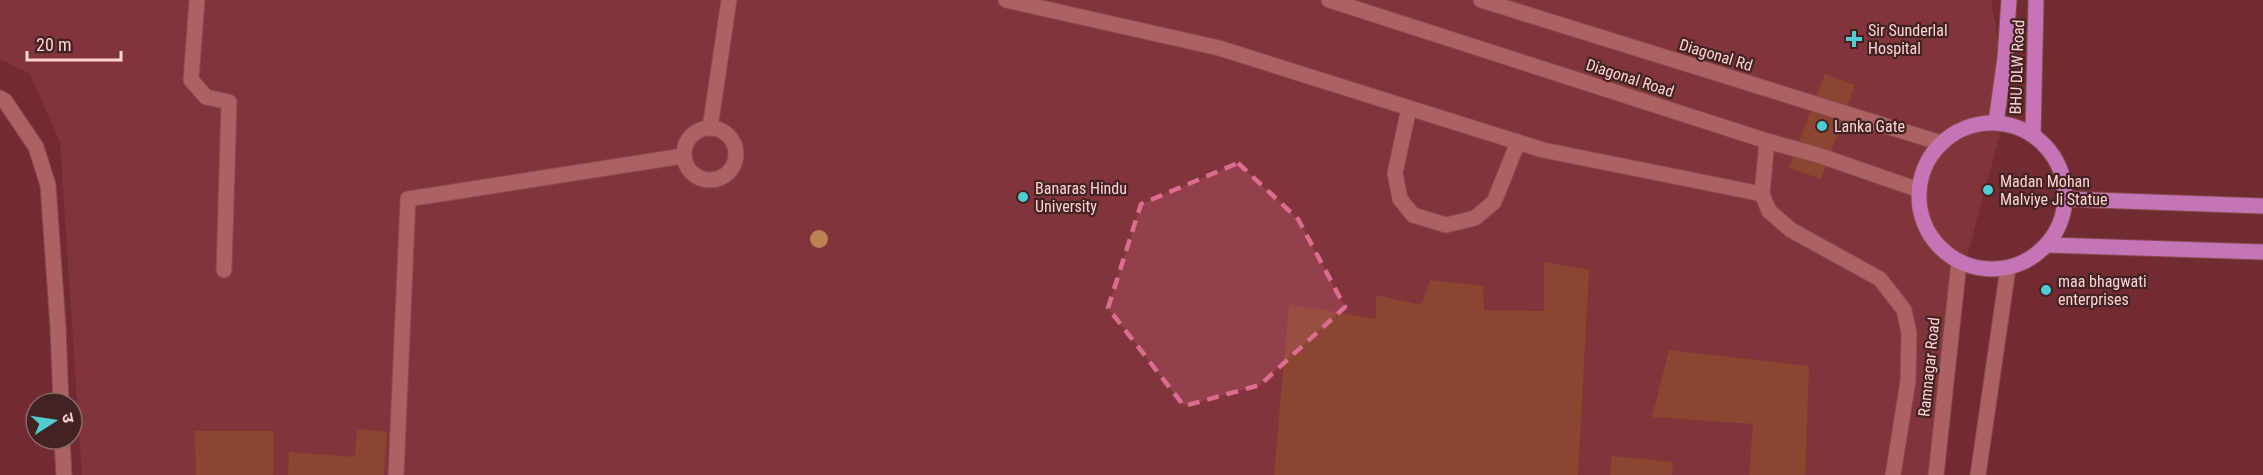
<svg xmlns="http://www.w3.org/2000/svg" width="2263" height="475" font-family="'Roboto Condensed','Noto Sans Devanagari',sans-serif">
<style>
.built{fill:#81353a}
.building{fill:#8a4630}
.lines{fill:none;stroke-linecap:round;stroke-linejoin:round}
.lane-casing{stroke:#864a50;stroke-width:17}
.street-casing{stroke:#864a50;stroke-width:17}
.secondary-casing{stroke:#864a50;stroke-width:17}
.primary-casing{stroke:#864a50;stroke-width:17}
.lane{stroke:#ac6163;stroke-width:15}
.street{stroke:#ac6163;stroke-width:15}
.secondary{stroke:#ac6163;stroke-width:15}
.primary{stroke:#c575b5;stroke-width:15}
.tree{fill:#bc8154}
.marked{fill:#dd6c91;fill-opacity:0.2;stroke:#dd6c91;stroke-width:4.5;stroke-dasharray:12 8;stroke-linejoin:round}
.poi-dot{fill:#51ccd1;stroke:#422223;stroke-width:2}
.labels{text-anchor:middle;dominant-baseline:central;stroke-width:4.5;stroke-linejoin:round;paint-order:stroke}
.poi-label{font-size:16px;fill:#fed2d2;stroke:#422223;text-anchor:start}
.street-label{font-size:16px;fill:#fed2d2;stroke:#422223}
</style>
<rect width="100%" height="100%" fill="#722c31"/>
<polygon class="built" points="0,0 1991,0 2009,101 1968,253 1954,327 1935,475 82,475 60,142 30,74 0,59"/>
<g class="building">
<polygon points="1825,74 1855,85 1821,179 1789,168"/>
<polygon points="1544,262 1589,270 1578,475 1274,475 1289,304 1376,319 1376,295 1421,305 1430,280 1483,286 1484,310 1544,311"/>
<polygon points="1669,350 1809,366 1805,475 1749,475 1753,424 1652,417"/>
<polygon points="357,429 387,432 384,475 288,475 289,452 355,457"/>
<polygon points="195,431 274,431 273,475 196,475"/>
<polygon points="1612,456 1673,462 1672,475 1610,475"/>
</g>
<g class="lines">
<g class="lane-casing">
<g id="lane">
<polyline points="197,0 191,80 206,97 229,102 224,270"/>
<polyline points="1006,0 1219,48 1543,150 1762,194"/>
<polyline points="1329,0 1767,141 1821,156 1919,190"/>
<polyline points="1481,0 1941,143"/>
<polyline points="1409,108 1395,173 1400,199 1413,215 1446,225 1475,218 1494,202 1518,142"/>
<circle cx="710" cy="154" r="26"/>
<polyline points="710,128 729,0"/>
<polyline points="1767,141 1762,194 1769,211 1791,230 1880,279 1904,310 1909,333 1908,381 1893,475"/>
<polyline points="396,475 408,199 683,156"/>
</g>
</g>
<g class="street-casing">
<g id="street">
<polyline points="0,98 5,101 36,147 48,185 58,327 61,403"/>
<polyline points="62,439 64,475"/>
</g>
</g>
<g class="secondary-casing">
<g id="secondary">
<polyline points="1936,475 1959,262"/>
<polyline points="1978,475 2008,268"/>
</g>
</g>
<g class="primary-casing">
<g id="primary">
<polyline points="1996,122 2005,58 2009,0"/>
<circle cx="1992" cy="196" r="73"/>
<polyline points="2033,135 2036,0"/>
<polyline points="2066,199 2263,206"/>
<polyline points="2048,245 2263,252"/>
</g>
</g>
<use href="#lane" class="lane"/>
<use href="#street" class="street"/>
<use href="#secondary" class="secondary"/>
<use href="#primary" class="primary"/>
</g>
<circle class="tree" cx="819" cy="239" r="9"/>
<path class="marked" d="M1238 163 1298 219 1345 307 1260 385 1184 406 1108 308 1141 204Z"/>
<g class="poi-dot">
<path d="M1851 30h6v6h6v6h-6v6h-6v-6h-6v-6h6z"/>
<circle cx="1822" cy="126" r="6"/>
<circle cx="1988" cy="190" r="6"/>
<circle cx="1023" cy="197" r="6"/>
<circle cx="2046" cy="290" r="6"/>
</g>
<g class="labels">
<g class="poi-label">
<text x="1868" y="30">Sir Sunderlal<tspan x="1868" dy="18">Hospital</tspan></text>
<text x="1834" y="126">Lanka Gate</text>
<text x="2000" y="181">Madan Mohan<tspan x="2000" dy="18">Malviye Ji Statue</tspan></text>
<text x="1035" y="188">Banaras Hindu<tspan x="1035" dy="18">University</tspan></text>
<text x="2058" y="281">maa bhagwati<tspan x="2058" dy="18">enterprises</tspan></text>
</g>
<g class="street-label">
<text transform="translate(1716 55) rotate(17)">Diagonal Rd</text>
<text transform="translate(2017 67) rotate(-88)">BHU DLW Road</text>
<text transform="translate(1630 78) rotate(18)">Diagonal Road</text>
<text transform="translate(1929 367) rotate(-84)">Ramnagar Road</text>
</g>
</g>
<g transform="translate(54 421) rotate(78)"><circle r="28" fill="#422223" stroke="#8d6869" stroke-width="1.5"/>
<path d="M0-4.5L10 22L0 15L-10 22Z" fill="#51ccd1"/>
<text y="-9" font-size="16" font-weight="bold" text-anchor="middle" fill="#fed2d2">उ</text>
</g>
<path d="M27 51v9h94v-9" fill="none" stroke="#fed2d2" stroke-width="3"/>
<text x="36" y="51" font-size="18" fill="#fed2d2" stroke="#422223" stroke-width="4.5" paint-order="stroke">20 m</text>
</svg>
